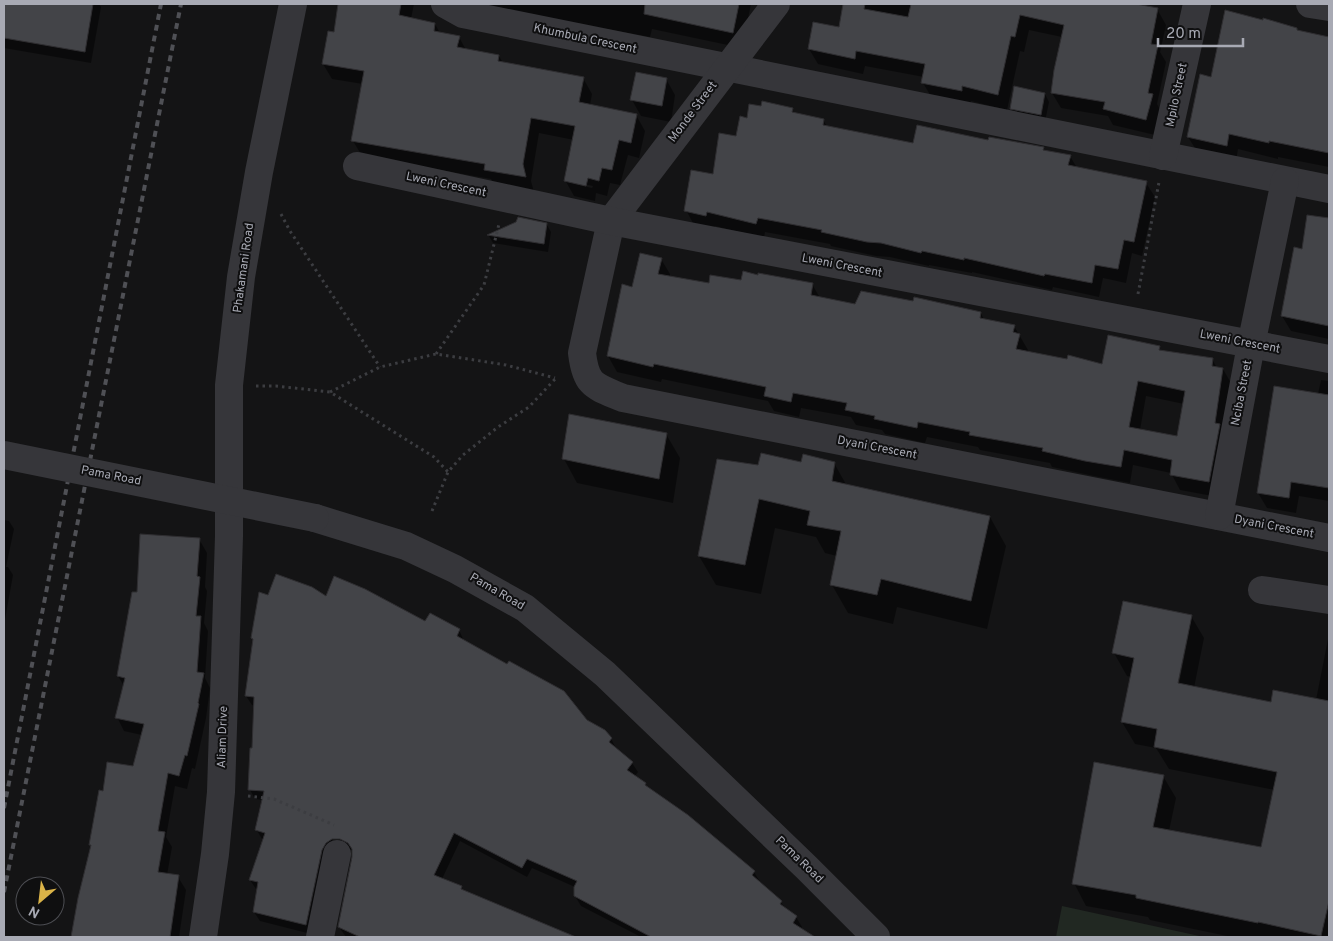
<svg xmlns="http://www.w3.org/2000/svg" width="1333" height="941" font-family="Overpass,sans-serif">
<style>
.green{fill:#212822}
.shadow{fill:#0007;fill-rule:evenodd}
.building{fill:#434448;stroke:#2f2e31;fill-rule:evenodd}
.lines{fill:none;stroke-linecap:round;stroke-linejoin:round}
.path{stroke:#3c3d41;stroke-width:3;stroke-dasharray:2.5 4;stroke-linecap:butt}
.minor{stroke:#36363a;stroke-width:28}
.rail{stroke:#4f5055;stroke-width:4;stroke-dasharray:6 5;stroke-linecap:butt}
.minor-bridge{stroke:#36363a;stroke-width:28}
.labels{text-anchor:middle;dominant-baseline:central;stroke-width:4;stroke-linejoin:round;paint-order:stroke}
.street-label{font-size:12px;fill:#a8aab4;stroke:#0f0f10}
</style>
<rect width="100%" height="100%" fill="#141415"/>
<polygon class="green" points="1062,906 1204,937 1056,937"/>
<g class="shadow">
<polygon points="4,4 99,4 101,7 91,63 4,48"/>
<path d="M340 4H414L411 19 435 24 440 33 459 37 466 50 499 56 503 63 583 78 592 94 590 105 636 115 645 131 639 158 628 155 620 185 610 183 607 196 596 193 595 201 574 196 565 180 574 140 539 133 531 181 534 192 494 185 491 179 362 156 353 141 363 84 332 79 323 64 335 34ZM575 182 593 186 592 188 575 184Z"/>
<polygon points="475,4 751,4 742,48 652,29 650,37 607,29 607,31"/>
<polygon points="844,4 1130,4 1157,9 1166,25 1160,52 1166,62 1157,104 1161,111 1155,135 1113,125 1108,116 1061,108 1052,93 1062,37 1029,30 1024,52 1020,51 1007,110 971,101 970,106 932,98 923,83 924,77 865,66 863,74 818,64 809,49 840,29"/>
<polygon points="1298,31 1329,38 1329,167 1278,157 1278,159 1238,149 1236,161 1198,153 1188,137 1212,78"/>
<polygon points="666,79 675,95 671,122 641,116 632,100"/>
<polygon points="1045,94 1049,102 1045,122 1016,116 1011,108"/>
<polygon points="792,109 795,114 823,120 828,128 914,144 989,142 1043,148 1045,151 1070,156 1077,168 1146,183 1155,197 1142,256 1132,253 1126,283 1103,278 1099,297 1053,287 1052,290 972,272 972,273 929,265 929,266 890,257 876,256 831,246 830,244 765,232 764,238 715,226 714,229 694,225 686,210 714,175 748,119"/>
<polygon points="1308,216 1329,220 1329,339 1291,331 1282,316 1303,250"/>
<polygon points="517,223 547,225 551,232 548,252 493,243 489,236"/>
<path d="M661 259 670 274V277L710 284 742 282 812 284 820 298 856 305 981 313 984 320 1014 326 1028 350 1027 352 1103 366 1159 348 1161 351 1212 359 1217 368 1223 369 1232 385 1218 497 1180 490 1171 473 1133 465 1130 483 1094 476 1052 467 1050 463 980 450 978 447 927 437 925 443 885 434 882 430 856 425 851 417 801 408 799 417 774 411 768 401 662 379 661 382 617 372 608 356 633 288ZM1146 396 1184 404 1178 438 1140 430Z"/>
<polygon points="1321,380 1329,381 1329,501 1299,496 1296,513 1267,508 1258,493 1318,394"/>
<polygon points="666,434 680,458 673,503 577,483 564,459"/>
<polygon points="802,463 834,463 847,486 990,517 1006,546 987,629 897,607 893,624 848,613 832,585 837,556 825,553 816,537 775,528 761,594 716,585 699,556 759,467"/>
<polygon points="4,520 9,521 14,529 6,567 8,567 13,575 4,625"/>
<polygon points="199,539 207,553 205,587 207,591 204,623 208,631 205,678 210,688 206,718 195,769 192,768 187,789 175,786 166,837 172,847 167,875 178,877 186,890 179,937 72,937 79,898 92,847 90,845 104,793 134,767 142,735 124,731 117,717 124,686 118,676 138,594"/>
<polygon points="269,596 327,598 425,622 430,614 459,630 464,641 611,738 616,749 632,763 638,772 635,776 645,784 648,788 688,816 754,872 760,882 759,883 781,902 785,909 796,917 802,927 800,929 811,937 641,937 581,906 575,896 575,887 532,868 527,877 460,841 442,879 461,887 463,891 555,930 560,937 346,937 339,927 353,851 346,848 311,934 260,921 254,912 258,890 256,889 250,880 264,840 262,839 256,829 263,800 255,799 250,790 255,706 252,705 246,696 254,640 252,638"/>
<path d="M1191 616 1204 638 1194 688 1272 704 1316 700 1329 634V937H1232L1150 920 1148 917 1086 906 1074 883 1163 776 1176 798 1169 831 1262 849 1275 790 1169 769 1156 748 1135 744 1122 722 1131 677 1127 676 1114 653ZM1187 633H1189L1178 689H1175Z"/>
</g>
<g class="building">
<polygon points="4,4 93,4 85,52 4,38"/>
<polygon points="338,4 401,4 399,15 435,23 434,31 460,36 457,47 499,55 498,61 584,77 579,102 637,114 631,143 619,140 612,170 602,168 599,181 588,178 586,186 564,181 575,126 531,118 523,164 526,177 484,170 485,164 351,141 364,71 322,64 328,31 334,32"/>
<polygon points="645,4 739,4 733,33 644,14"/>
<polygon points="843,4 865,4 864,9 908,17 911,4 1136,4 1158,8 1151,44 1158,45 1148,93 1153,94 1146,120 1103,109 1105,102 1051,93 1054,70 1064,25 1020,15 1015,37 1011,36 998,95 962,86 962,91 921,83 925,64 856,51 855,59 808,49 813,22 839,27"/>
<polygon points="1225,10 1263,20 1263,18 1297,28 1297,30 1329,37 1329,153 1269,141 1269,143 1229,134 1227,146 1187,137 1200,74 1211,77"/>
<polygon points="636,72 667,78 662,106 630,100"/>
<polygon points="1014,86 1045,93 1041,115 1010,109"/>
<polygon points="762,101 793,108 792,112 824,119 823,125 913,143 917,125 988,140 989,137 1044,147 1043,150 1071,155 1068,165 1147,181 1134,242 1124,240 1118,269 1095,265 1092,283 1045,274 1044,276 964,258 964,260 922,251 921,253 881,243 867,242 821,232 822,230 758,218 756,224 707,212 706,216 684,211 691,170 713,174 719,133 736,136 740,116 747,118 749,104 761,106"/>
<polygon points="1307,215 1329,218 1329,326 1281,316 1294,247 1302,249"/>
<polygon points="518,217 547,223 544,244 487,235 516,222"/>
<path d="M640 253 662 258 658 274 709 283 710 275 741 280 743 271 758 275V273L813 283 811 295 855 304 861 291 913 301 914 297 981 312 980 318 1015 325 1013 332 1020 334 1016 349 1067 359 1068 355 1102 364 1108 335 1160 346 1159 350 1213 358 1212 366 1223 368 1215 423 1220 424 1209 482 1170 475 1172 460 1124 450 1121 467 1085 461 1042 451 1043 448 969 435 970 432 918 422 917 428 874 419 875 416 845 410 847 403 793 393 791 402 764 396 766 387 654 364 653 367 607 356 622 284 632 287ZM1138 381 1185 391 1177 436 1129 427Z"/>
<polygon points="1274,386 1329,395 1329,488 1291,482 1289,498 1257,493"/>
<polygon points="569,414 667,433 659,479 562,459"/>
<polygon points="761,453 801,462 803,454 835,462 832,481 990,516 971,601 881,579 877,595 830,585 841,531 807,525 810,511 759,499 745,565 698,556 717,459 758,465"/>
<polygon points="140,534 200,538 197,576 200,577 196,616 201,616 197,672 204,673 198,703 199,704 187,756 185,755 179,776 168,773 158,831 165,832 158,872 179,875 170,937 71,937 78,898 91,845 89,845 99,790 103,791 107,762 133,766 144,724 115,718 125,678 117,676 132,592 137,592"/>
<polygon points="276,574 312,587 326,596 334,576 365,589 425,621 430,613 460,629 457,636 507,664 509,661 564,691 587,720 605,730 612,738 609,742 633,762 627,770 646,783 645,785 688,815 755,871 752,875 782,901 780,904 797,916 793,923 815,937 651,937 574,896 574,887 577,881 527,859 522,868 454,833 434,875 462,886 461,889 576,937 360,937 338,927 352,857 352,849 348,843 340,839 332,839 326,843 322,850 306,925 253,912 258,882 249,880 265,833 255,830 264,791 248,790 250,748 252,748 254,697 245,696 253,639 251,638 259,592 268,595"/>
<polygon points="1123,601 1192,615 1178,683 1271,702 1273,690 1329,701 1329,901 1321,936 1258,922 1258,923 1136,898 1136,895 1072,884 1094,762 1164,775 1153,827 1261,847 1277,772 1154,747 1157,729 1121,722 1134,658 1112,653"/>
</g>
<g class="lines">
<g class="path">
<polyline points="281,214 290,231 380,367"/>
<polyline points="1138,294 1159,182"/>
<polyline points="436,354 484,285 499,224"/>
<polyline points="256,386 276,386 330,392 434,457 448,472"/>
<polyline points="330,392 380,367 436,354 506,365 555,378"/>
<polyline points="432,511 448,472 463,455 498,427 529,407 557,377"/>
<polyline points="248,796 274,799 334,825"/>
</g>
<g class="minor">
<polyline points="445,4 463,14 1329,189"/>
<path d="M776 4 611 221 582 353C586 386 594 386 623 398L1329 538"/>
<polyline points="1310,4 1329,7"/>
<polyline points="1163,156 1197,4"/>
<polyline points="357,166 611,221 1329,359"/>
<polyline points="1219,516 1251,345 1285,181"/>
<polyline points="315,518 406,546 455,569 525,608 605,674 806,867 876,937"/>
<polyline points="1262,590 1329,600"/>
<polyline points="203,937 215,854 221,792 229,536 229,385 241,277 259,172 293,4"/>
<polyline points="320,937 337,854"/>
</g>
<g class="rail">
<polyline points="4,808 161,4"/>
<polyline points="4,892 181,4"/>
</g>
<polyline class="minor-bridge" points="4,455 315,518"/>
</g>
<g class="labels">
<g class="street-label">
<text transform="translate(585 39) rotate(12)">Khumbula Crescent</text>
<text transform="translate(1177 95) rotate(-78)">Mpilo Street</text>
<text transform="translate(693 112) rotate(-53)">Monde Street</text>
<text transform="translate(446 185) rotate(12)">Lweni Crescent</text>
<text transform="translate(842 266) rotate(11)">Lweni Crescent</text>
<text transform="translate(244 268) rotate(-82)">Phakamani Road</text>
<text transform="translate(1240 342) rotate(11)">Lweni Crescent</text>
<text transform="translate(1242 393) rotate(-79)">Nciba Street</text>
<text transform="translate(877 448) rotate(11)">Dyani Crescent</text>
<text transform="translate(111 476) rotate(11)">Pama Road</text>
<text transform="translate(1274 527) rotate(11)">Dyani Crescent</text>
<text transform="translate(497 592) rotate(30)">Pama Road</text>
<text transform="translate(223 737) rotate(-88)">Aliam Drive</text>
<text transform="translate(799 860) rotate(44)">Pama Road</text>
</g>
</g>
<rect width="1333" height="941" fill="none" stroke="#a8aab4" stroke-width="10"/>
<g transform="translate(40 901) rotate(208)"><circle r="24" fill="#0f0f10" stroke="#4c4d52"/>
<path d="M0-4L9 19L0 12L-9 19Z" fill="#dab348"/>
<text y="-8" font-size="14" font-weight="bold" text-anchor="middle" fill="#a8aab4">N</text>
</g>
<path d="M1158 38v8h85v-8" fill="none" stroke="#a8aab4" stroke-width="2.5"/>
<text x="1166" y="38" font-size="15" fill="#a8aab4" stroke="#0f0f10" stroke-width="4" paint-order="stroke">20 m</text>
</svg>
